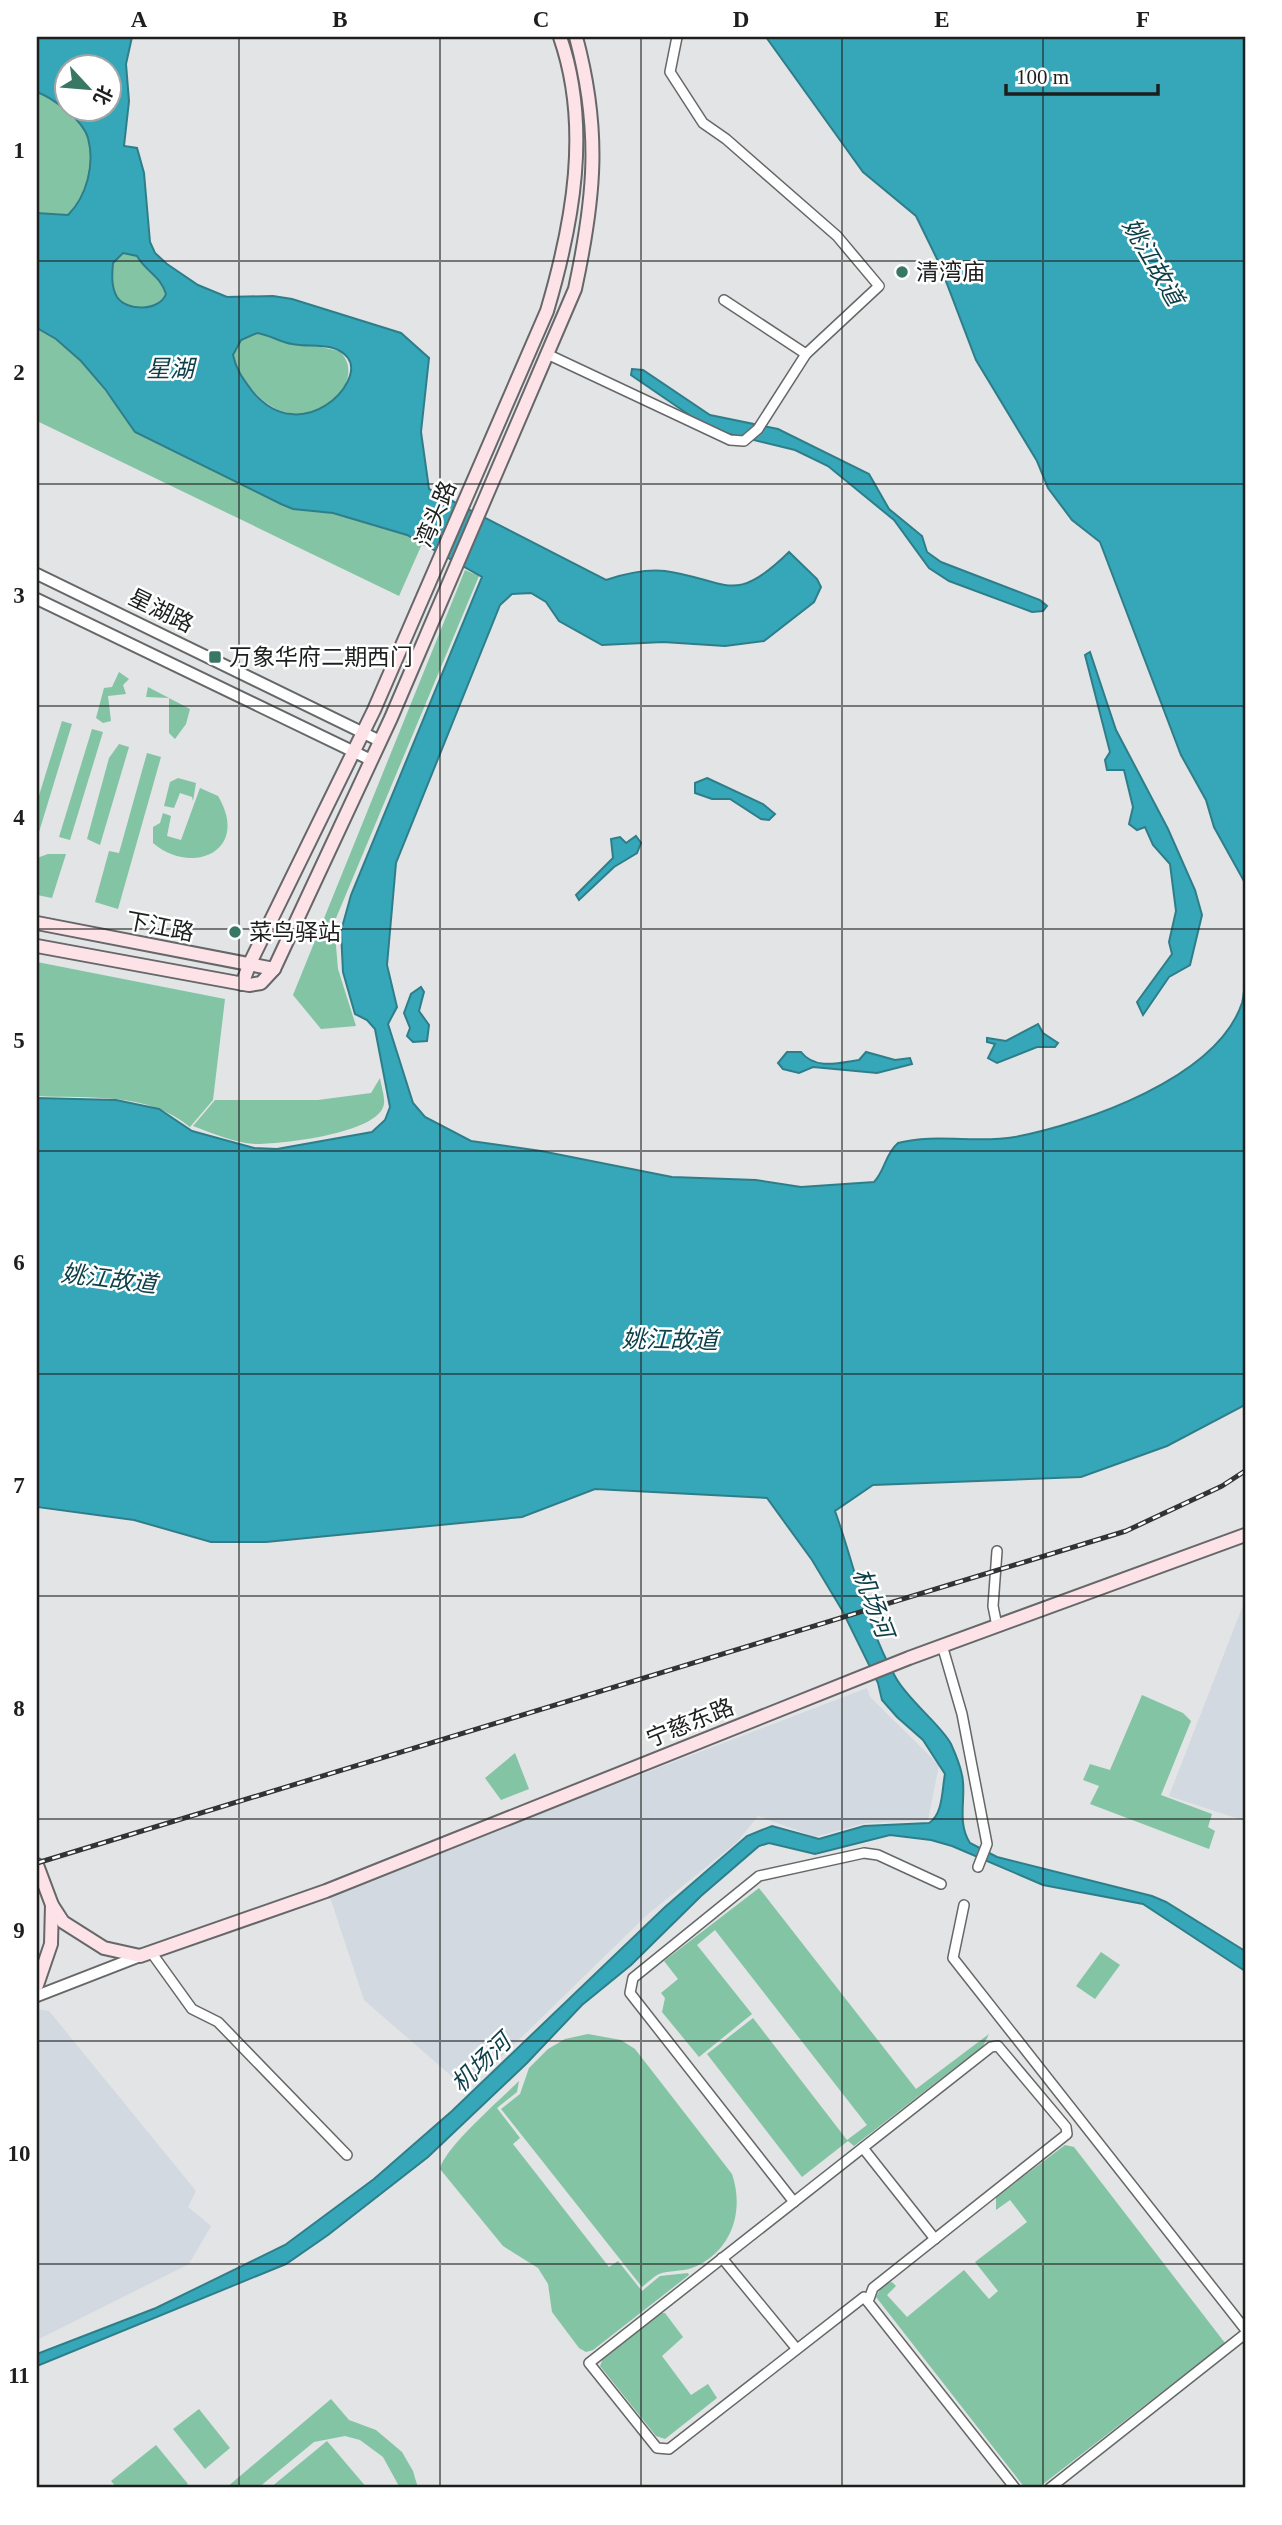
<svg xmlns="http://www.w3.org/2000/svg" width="1282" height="2525" font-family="'Times New Roman','Noto Sans SC',serif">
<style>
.built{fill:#d2d9e0}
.green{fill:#83c4a4}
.water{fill:#36a7b9;stroke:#2e7e8a;stroke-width:2;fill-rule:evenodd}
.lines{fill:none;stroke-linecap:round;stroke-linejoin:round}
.minor-casing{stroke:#666768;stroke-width:12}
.tertiary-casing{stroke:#666768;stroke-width:14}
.secondary-casing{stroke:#666768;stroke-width:16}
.minor{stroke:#fff;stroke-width:9}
.tertiary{stroke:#fff;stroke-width:10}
.secondary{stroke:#fde2e8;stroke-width:12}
.rail-casing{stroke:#323334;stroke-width:5}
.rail{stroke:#fff;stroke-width:2.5;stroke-dasharray:8;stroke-linecap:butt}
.grid{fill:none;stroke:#1d1e1e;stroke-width:2;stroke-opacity:0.55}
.poi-dot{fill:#387764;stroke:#fff;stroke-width:2.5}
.labels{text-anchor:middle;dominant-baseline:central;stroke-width:5;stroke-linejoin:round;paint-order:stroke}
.poi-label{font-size:23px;fill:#1d1e1e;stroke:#fff;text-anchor:start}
.street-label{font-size:23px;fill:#1d1e1e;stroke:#fff}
.water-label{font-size:24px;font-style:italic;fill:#0c3f47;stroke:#fff}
.neatline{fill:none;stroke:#1d1e1e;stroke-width:2.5}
.grid-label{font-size:23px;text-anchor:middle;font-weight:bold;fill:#1d1e1e}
</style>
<rect width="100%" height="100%" fill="#e2e4e5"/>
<g class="built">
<polygon points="1245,1600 1245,1821 1169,1796"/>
<polygon points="867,1688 870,1697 939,1765 928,1820 865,1823 815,1837 758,1816 737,1842 648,1914 496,2062 463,2086 364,2000 329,1894"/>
<polygon points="37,2009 49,2011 196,2191 188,2207 211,2226 189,2264 37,2340"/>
</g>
<g class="green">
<path d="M37 92C53 98 84 120 88 138 95 164 87 196 68 215L37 213Z"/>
<path d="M123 253 137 256C146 272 160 275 166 294 160 311 127 312 117 297 111 287 112 274 112 263Z"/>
<polygon points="37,328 56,339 81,361 118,407 293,509 333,513 407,535 422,544 399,596 37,421"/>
<path d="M257 333 339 351C374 380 304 453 251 388 242 377 236 369 233 355L241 340Z"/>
<polygon points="465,570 479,576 334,923 338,969 356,1026 321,1029 293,995"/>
<polygon points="119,672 129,679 123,685 126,694 108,696 111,721 103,723 96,718 104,688 112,687"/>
<polygon points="148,687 190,709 186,724 175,739 169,733 169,698 146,697"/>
<polygon points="62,721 72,724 39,832 37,831 37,802"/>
<polygon points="92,729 103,732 70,840 59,837"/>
<polygon points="119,744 129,747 100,845 87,839 109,758"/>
<polygon points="147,753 161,757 118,909 95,902 109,851 119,853"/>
<polygon points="178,778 196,783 193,801 192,797 180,793 174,808 164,806 170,782"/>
<path d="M200 788 218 796C251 852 191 876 153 843V827L160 823 163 813 171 816 167 836 181 840Z"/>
<polygon points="48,854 66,854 52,898 37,895 37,858"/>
<path d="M37 962 225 999 213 1100 190 1127C146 1091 91 1099 37 1096Z"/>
<path d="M380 1078C381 1085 385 1097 384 1104 379 1134 280 1144 255 1144 235 1143 212 1133 193 1126L215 1100H318L371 1093Z"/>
<polygon points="1142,1695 1183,1713 1191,1721 1161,1795 1212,1814 1208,1827 1215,1831 1209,1849 1090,1804 1099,1786 1083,1780 1090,1764 1110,1770"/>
<polygon points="515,1753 529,1789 501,1800 485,1778"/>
<polygon points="759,1888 916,2089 989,2034 983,2046 854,2146 848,2141 802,2177 707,2054 753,2018 847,2140 867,2125 715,1930 697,1945 752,2014 699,2057 662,2012 665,1998 661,1993 678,1979 664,1961"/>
<polygon points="1101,1952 1120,1965 1095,1999 1076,1986"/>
<path d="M588 2034 621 2040 635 2049 732 2174C745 2212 731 2253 692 2268 681 2272 669 2270 659 2274 653 2277 647 2283 642 2287L501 2109 520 2094 529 2068 548 2049 565 2039Z"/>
<path d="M519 2081 517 2092 497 2108 520 2138 513 2144 609 2267 618 2261 642 2291 660 2276 688 2273 689 2275 593 2350 586 2352 579 2348 552 2312 548 2284 538 2268 503 2246 440 2169C444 2148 501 2099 519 2081Z"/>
<polygon points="1065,2145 1074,2147 1225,2343 1038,2488 1025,2488 876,2297 883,2284 892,2282 896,2286 887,2295 907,2317 964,2270 989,2299 998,2291 975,2262 1027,2222 1010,2200 996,2210 996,2197"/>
<polygon points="660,2313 665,2313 683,2337 662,2356 691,2395 708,2384 717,2398 665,2439 656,2436 600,2366 604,2356"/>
<polygon points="331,2399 349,2420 376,2430 402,2452 413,2471 418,2488 400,2488 383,2457 360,2440 345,2436 314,2442 258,2488 226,2488"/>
<polygon points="199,2409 230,2448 205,2469 173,2429"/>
<polygon points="327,2441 367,2488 270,2488"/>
<polygon points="156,2445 188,2484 182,2488 117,2488 111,2481"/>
</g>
<g class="water">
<path d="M37 37H132L126 64 129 101 124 146 137 148 144 173 150 242 155 253 167 264 198 285 227 297 273 296 292 299 401 333 429 358 421 432 429 489 606 580C624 574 646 569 665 571 728 580 733 607 789 552L817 579 821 587 814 602 764 641 725 646 663 642 602 645 559 621 546 602 531 593 512 594 500 605 396 863 387 965 397 1007 388 1024 413 1103 425 1117 471 1141 541 1151 672 1177 756 1180 801 1187 874 1182C885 1171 885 1154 898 1143 936 1133 977 1144 1015 1137 1086 1123 1217 1078 1242 1003 1244 996 1244 988 1245 982V1405L1167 1446 1081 1477 873 1485 835 1511C855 1567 866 1626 896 1678 908 1700 942 1726 951 1744 955 1753 960 1765 962 1775 967 1796 956 1822 970 1843L997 1857 1152 1896 1166 1902 1245 1951V1971L1143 1904 1043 1885 952 1846 931 1840 890 1835 815 1854 769 1843 759 1846 701 1896 631 1965 582 2005 527 2063 428 2157 328 2235 286 2264 37 2366V2354L156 2308 285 2245 374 2179 452 2111 665 1907 747 1836 772 1826 819 1839 864 1826 929 1823C943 1815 942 1789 945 1774L923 1740 897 1717 882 1700 878 1683 842 1610 812 1560 767 1498 595 1489 522 1517 266 1542H211L134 1520 37 1507V1098L116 1100 159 1109 192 1131 254 1148 277 1149 372 1132 385 1120 390 1107 375 1029 367 1020 355 1014 343 972 341 931 351 895 482 577 407 535 333 513 293 509 281 504 135 432 105 389 81 361 56 339 37 328V213L68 215C87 196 95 164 88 138 83 120 53 98 37 92ZM66 66H108V108H66ZM123 253 137 256C146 272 160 275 166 294 160 311 127 312 117 297 111 287 112 274 113 263ZM257 333C270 335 280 342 292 344 310 348 335 341 348 358 366 382 302 449 253 392 244 380 236 370 233 355L241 340Z"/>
<polygon points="766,37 1245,37 1245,883 1214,827 1206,800 1181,755 1100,542 1072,520 1048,488 1037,461 976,360 939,263 916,216 863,172"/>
<polygon points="632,369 643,370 710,415 778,429 869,474 889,509 922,536 927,552 941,562 1040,600 1047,606 1043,611 1032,612 949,581 929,568 894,520 828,466 795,450 721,432 698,421 631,375"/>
<polygon points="1090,652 1116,730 1168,829 1195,890 1202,915 1190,965 1169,977 1143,1015 1137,1002 1172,954 1169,942 1176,911 1170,864 1153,845 1145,827 1137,830 1129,824 1133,807 1124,770 1107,770 1105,760 1110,752 1085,655"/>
<polygon points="707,778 763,804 775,814 769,820 761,819 730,799 712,799 695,793 695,783"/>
<polygon points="636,836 641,843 637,853 614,867 579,900 576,895 613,858 611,839 620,837 626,843"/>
<polygon points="421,987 424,992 419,1011 429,1025 427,1041 413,1042 407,1036 410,1028 404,1013 411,994"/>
<polygon points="1038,1024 1043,1033 1058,1043 1055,1047 1037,1047 997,1063 988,1058 995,1044 987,1042 987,1038 1006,1041"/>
<path d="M787 1052H801C815 1070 839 1063 859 1060L866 1052 895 1060 910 1058 912 1064 877 1073 813 1067 799 1073 783 1069 778 1063Z"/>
</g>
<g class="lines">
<g class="minor-casing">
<g id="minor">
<polyline points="724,300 806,354"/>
<polyline points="547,354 730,440 744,441 758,429 806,354 879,286 837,236 726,139 703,123 670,72 677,37"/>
<polyline points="997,1626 993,1606 997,1551"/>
<polyline points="942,1645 962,1714 987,1844 978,1867"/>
<polyline points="964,1905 953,1958 1245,2329"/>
<polyline points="151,1952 192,2009 218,2022 347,2155"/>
<polyline points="863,2148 935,2239"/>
<polyline points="794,2202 630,1993 633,1978 759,1876 864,1853 878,1855 941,1884"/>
<polyline points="722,2258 796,2348"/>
<polyline points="869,2299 873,2288 1067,2134 1066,2127 998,2046 991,2047 589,2363 657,2448 669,2449 864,2297 1015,2488"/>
<polyline points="1050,2488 1245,2334"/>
</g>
</g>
<g class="tertiary-casing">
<g id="tertiary">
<polyline points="37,574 380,741"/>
<polyline points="37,599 371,760"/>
<polyline points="37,1996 140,1956"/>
</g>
</g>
<g class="secondary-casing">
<g id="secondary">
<polyline points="37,923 274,969"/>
<path d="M37 946 249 985 261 983 274 969 391 718 575 289C595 196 601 130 576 37"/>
<path d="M242 984 250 963 374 710 547 311C573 223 591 126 560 37"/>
<polyline points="37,1865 52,1905 63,1922 104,1948 140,1956 326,1891 909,1658 1245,1535"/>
<polyline points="37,1985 51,1944 52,1905"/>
</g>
</g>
<use href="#minor" class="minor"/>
<use href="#tertiary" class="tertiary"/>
<use href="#secondary" class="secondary"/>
<g class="rail-casing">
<polyline id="rail" points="37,1863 1126,1531 1222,1486 1245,1471"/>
</g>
<use href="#rail" class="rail"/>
</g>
<path class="grid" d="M239 37V2488M440 37V2488M641 37V2488M842 37V2488M1043 37V2488M37 261H1245M37 484H1245M37 706H1245M37 929H1245M37 1151H1245M37 1374H1245M37 1596H1245M37 1819H1245M37 2041H1245M37 2264H1245"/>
<g class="poi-dot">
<circle cx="902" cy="272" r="7"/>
<rect x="208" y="650" width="14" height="14" rx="3.5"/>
<circle cx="235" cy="932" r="7"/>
</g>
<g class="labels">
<g class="poi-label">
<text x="916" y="272">清湾庙</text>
<text x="229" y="657">万象华府二期西门</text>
<text x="249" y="932">菜鸟驿站</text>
</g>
<g class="street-label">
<text transform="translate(436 514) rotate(-67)">湾头路</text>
<text transform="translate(161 611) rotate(26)">星湖路</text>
<text transform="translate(160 927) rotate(11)">下江路</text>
<text transform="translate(690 1723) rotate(-22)">宁慈东路</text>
</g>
<g class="water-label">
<text transform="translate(1153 262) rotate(60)">姚江故道</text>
<text x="170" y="369">星湖</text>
<text transform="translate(109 1279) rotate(7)">姚江故道</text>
<text transform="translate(670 1340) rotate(1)">姚江故道</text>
<text transform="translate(873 1603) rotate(69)">机场河</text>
<text transform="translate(481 2063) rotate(-44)">机场河</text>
</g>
</g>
<rect width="1282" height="2525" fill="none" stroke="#ffffff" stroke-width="77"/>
<g transform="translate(88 88) rotate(116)"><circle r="33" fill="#ffffff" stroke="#a5a5a5" stroke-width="2"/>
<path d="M0-5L12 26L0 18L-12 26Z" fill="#387764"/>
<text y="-10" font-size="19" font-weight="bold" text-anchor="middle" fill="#1d1e1e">北</text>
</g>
<path d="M1006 84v10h152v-10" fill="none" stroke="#1d1e1e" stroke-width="3.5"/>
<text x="1016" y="84" font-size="21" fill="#1d1e1e" stroke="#ffffff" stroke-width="5" paint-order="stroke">100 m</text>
<rect x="38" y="38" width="1206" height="2448" class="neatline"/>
<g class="grid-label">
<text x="139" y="27">A</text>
<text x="340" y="27">B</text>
<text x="541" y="27">C</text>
<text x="741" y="27">D</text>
<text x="942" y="27">E</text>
<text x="1143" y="27">F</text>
<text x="19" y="158">1</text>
<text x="19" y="380">2</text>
<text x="19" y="603">3</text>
<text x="19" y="825">4</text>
<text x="19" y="1048">5</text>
<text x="19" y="1270">6</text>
<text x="19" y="1493">7</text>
<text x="19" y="1716">8</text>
<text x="19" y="1938">9</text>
<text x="19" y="2161">10</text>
<text x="19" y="2383">11</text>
</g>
</svg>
